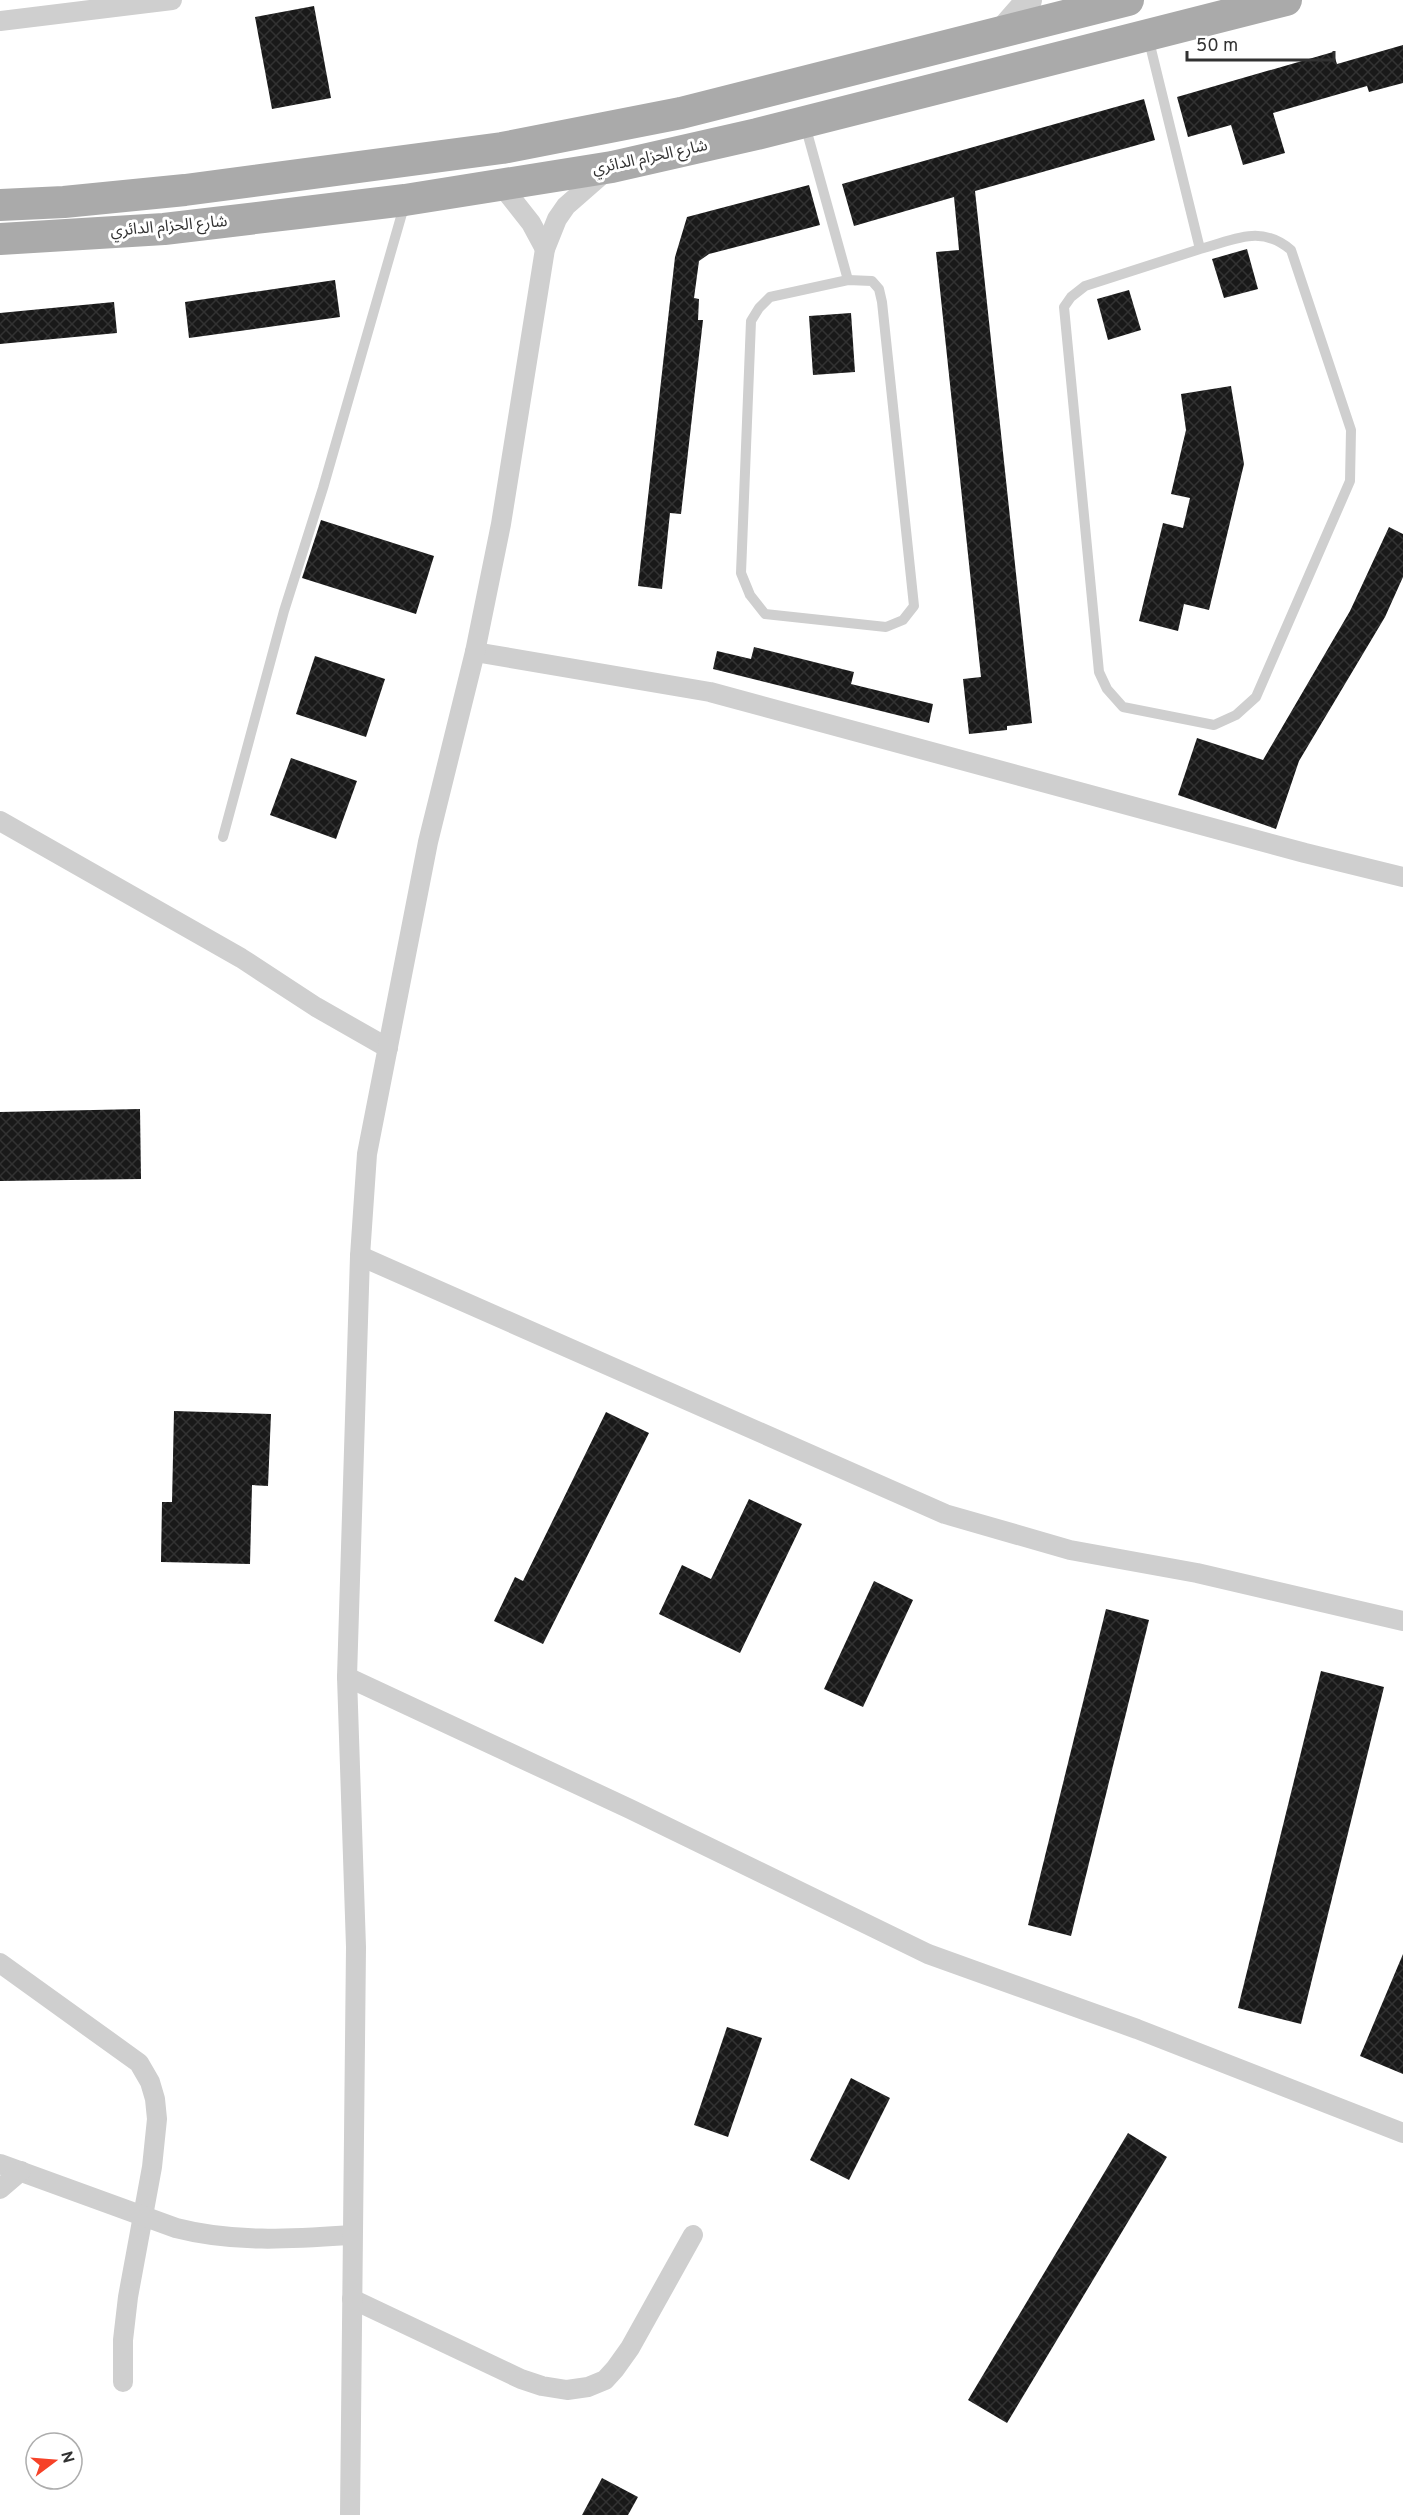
<svg xmlns="http://www.w3.org/2000/svg" width="1403" height="2515" font-family="Overpass,'Noto Sans Arabic',sans-serif">
<style>
.building{fill:url(#building-cross-hatch)}
.lines{fill:none;stroke-linecap:round;stroke-linejoin:round}
.service{stroke:#cfcfcf;stroke-width:10}
.minor{stroke:#cfcfcf;stroke-width:20}
.tertiary{stroke:#cfcfcf;stroke-width:26}
.primary{stroke:#aaa;stroke-width:32}
.labels{text-anchor:middle;dominant-baseline:central;stroke-width:6;stroke-linejoin:round;paint-order:stroke}
.street-label{font-size:16px;fill:#323232;stroke:#fff}
</style>
<defs>
<pattern id="building-cross-hatch" width="8" height="8" patternUnits="userSpaceOnUse" patternTransform="scale(1.5)"><rect width="8" height="8" fill="#191919"/><path d="M0 0l8 8M0 8l8-8" fill="none" stroke="#323232"/></pattern>
</defs>
<rect width="100%" height="100%" fill="#fff"/>
<g class="building">
<polygon points="314,6 331,98 272,109 255,17"/>
<polygon points="1403,45 1403,83 1369,92 1367,86 1273,113 1285,153 1243,165 1231,125 1188,137 1177,97 1333,52 1337,64"/>
<polygon points="1144,99 1155,140 975,191 1032,723 1007,726 1007,730 969,734 963,679 981,677 936,252 959,250 954,197 854,226 842,184"/>
<polygon points="809,185 820,225 709,254 699,261 694,298 699,299 698,320 703,320 681,514 670,513 662,589 638,586 675,257 687,217"/>
<polygon points="1247,249 1258,289 1224,298 1212,259"/>
<polygon points="335,280 340,317 189,338 185,302"/>
<polygon points="1129,290 1141,330 1108,340 1097,299"/>
<polygon points="114,302 117,333 0,344 0,313"/>
<polygon points="851,313 855,372 813,375 809,316"/>
<polygon points="1231,386 1244,464 1209,610 1184,604 1178,631 1139,621 1163,523 1183,528 1190,498 1171,494 1186,430 1181,394"/>
<polygon points="321,520 434,556 416,614 302,578"/>
<polygon points="1389,527 1403,534 1403,577 1385,617 1299,761 1276,829 1178,795 1197,738 1263,760 1350,611"/>
<polygon points="754,647 854,672 851,684 933,704 929,723 713,669 717,651 751,659"/>
<polygon points="315,656 385,679 366,737 296,714"/>
<polygon points="291,758 357,781 336,839 270,815"/>
<polygon points="140,1109 141,1179 0,1181 0,1112"/>
<polygon points="174,1411 271,1414 268,1486 252,1485 250,1564 161,1562 162,1502 172,1502"/>
<polygon points="606,1412 649,1433 543,1644 494,1621 515,1577 523,1581"/>
<polygon points="749,1499 802,1524 740,1653 659,1614 682,1565 711,1579"/>
<polygon points="874,1581 913,1600 863,1707 824,1689"/>
<polygon points="1106,1609 1149,1620 1071,1936 1028,1925"/>
<polygon points="1321,1671 1384,1687 1301,2024 1238,2008"/>
<polygon points="1403,1954 1403,2074 1360,2056"/>
<polygon points="727,2027 762,2038 728,2137 694,2125"/>
<polygon points="851,2078 890,2098 849,2180 810,2160"/>
<polygon points="1128,2133 1167,2157 1007,2423 968,2400"/>
<polygon points="602,2478 638,2497 628,2515 582,2515"/>
</g>
<g class="lines">
<g class="service">
<path d="M1148 37 1200 249C1235 240 1260 224 1291 250L1351 430 1350 481 1256 697 1236 715 1214 725 1123 707 1107 689 1099 672 1064 307 1071 297 1085 286 1200 249"/>
<polyline points="805,125 848,280"/>
<polygon points="848,280 872,281 879,289 882,302 914,606 903,620 886,627 765,614 750,595 741,573 751,321 759,308 770,297"/>
<polyline points="223,837 284,611 323,488 405,203"/>
</g>
<g class="minor">
<polyline points="0,21 172,0"/>
<polyline points="501,185 531,223 545,249"/>
<polyline points="475,652 710,692 1305,853 1403,877"/>
<polyline points="0,821 241,958 316,1007 388,1048"/>
<polyline points="360,1256 945,1514 1070,1550 1197,1573 1403,1621"/>
<polyline points="347,1677 630,1809 928,1954 1137,2029 1403,2133"/>
<polyline points="0,1963 139,2063 150,2082 155,2099 157,2119 152,2167 128,2297 123,2340 123,2382"/>
<path d="M0 2164 176 2228C234 2243 291 2239 351 2235"/>
<polyline points="0,2189 21,2171"/>
<polyline points="352,2299 521,2379 542,2386 567,2390 588,2387 605,2380 615,2369 630,2348 693,2235"/>
<polyline points="350,2515 356,1947 347,1677 360,1256 367,1154 428,842 475,652 501,524 545,249 557,219 566,206 606,171"/>
</g>
<polyline class="tertiary" points="1000,33 1029,0"/>
<g class="primary">
<polyline points="0,205 64,202 185,190 502,148 681,113 1128,0"/>
<polyline points="0,239 164,229 298,213 405,200 612,167 757,134 1286,0"/>
</g>
</g>
<g class="labels">
<g class="street-label">
<text transform="translate(650 158) rotate(-12)">شارع الحزام الدائري</text>
<text transform="translate(169 227) rotate(-5)">شارع الحزام الدائري</text>
</g>
</g>
<g transform="translate(54 2461) rotate(74)"><circle r="28" fill="#ffffff" stroke="#adadad" stroke-width="1.5"/>
<path d="M0-4.5L10 22L0 15L-10 22Z" fill="#f64228"/>
<text y="-9" font-size="16" font-weight="bold" text-anchor="middle" fill="#323232">N</text>
</g>
<path d="M1187 51v9h147v-9" fill="none" stroke="#323232" stroke-width="3"/>
<text x="1196" y="51" font-size="18" fill="#323232" stroke="#ffffff" stroke-width="4.5" paint-order="stroke">50 m</text>
</svg>
